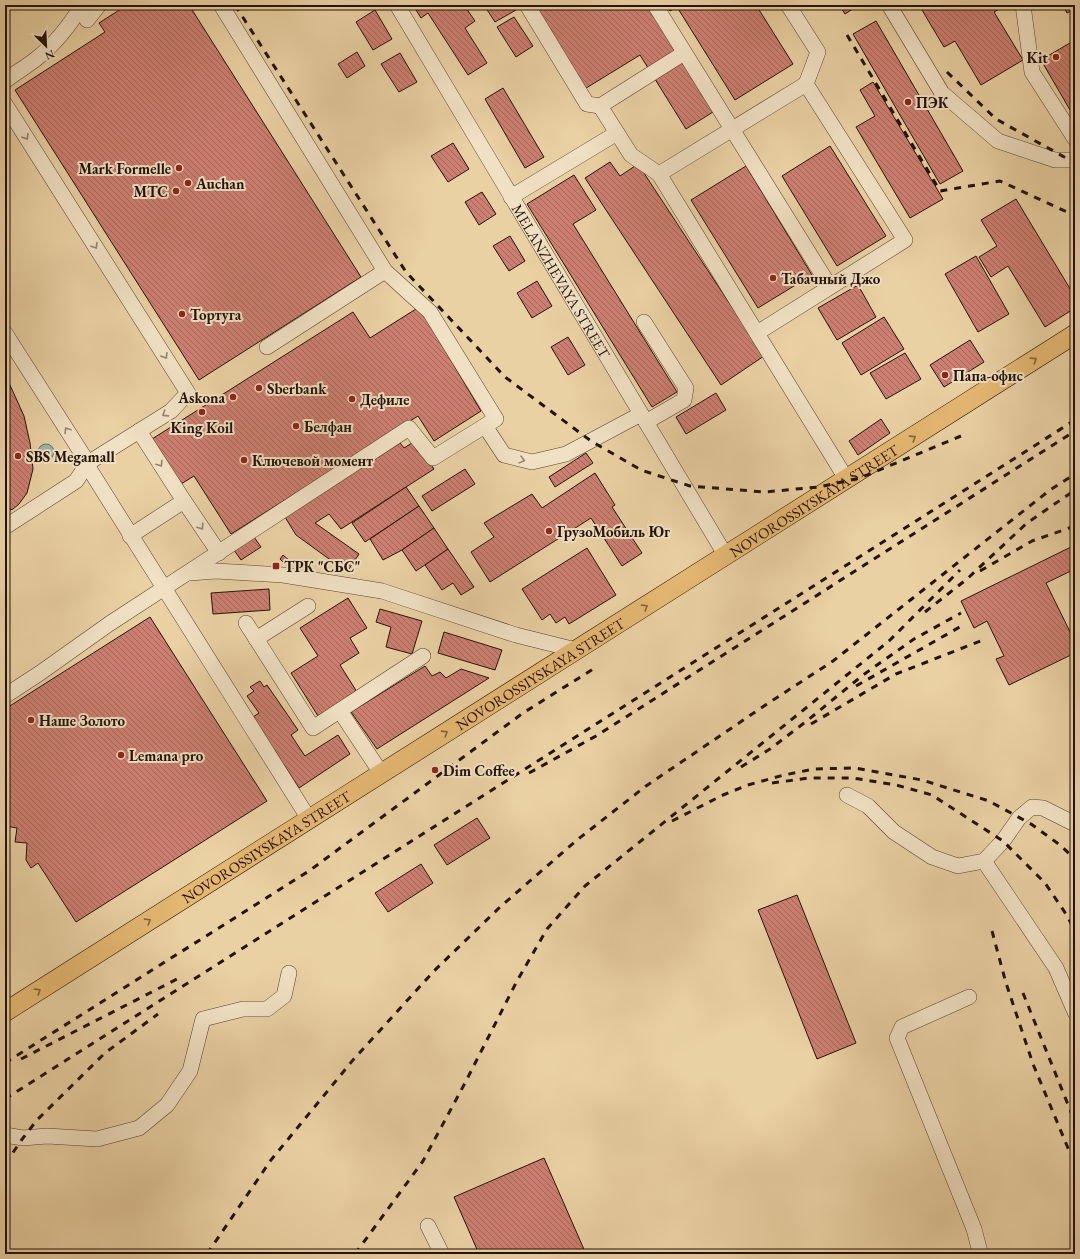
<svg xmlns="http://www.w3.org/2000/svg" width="1080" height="1259" font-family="'EB Garamond',serif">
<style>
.water{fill:#9ab5ae;stroke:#6a746b}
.building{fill:url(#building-back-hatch);stroke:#231207}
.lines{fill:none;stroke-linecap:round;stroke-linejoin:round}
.minor-casing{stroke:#55422e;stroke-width:16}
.major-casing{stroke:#231207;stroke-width:20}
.minor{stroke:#f1e1c4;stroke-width:15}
.major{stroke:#e5b872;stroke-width:19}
.rail{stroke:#231207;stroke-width:3;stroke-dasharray:7 7;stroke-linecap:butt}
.oneway{stroke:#94846f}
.oneway2{stroke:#84653c}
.poi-dot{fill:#8f2418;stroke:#f1e1c4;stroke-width:1.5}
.labels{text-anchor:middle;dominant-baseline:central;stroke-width:4;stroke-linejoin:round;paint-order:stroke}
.poi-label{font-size:15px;font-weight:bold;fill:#231207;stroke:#f1e1c4;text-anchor:start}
.street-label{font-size:15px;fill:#231207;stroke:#f1e1c4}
</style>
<defs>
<pattern id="building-back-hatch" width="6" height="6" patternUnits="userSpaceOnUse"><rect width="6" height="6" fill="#cd7f71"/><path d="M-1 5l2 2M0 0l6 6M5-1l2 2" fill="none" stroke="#a6675b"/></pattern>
</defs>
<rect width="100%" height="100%" fill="#ead1a4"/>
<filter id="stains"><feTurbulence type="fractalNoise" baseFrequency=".005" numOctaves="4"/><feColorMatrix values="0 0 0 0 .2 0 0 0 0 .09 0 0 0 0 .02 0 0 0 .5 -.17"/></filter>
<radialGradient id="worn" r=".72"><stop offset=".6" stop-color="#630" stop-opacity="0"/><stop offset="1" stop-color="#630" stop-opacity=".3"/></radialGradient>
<circle class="water" cx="46" cy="452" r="8"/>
<g class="building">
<polygon points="127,5 189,5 361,277 199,380 15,90 105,32 99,23"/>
<polygon points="413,5 464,5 475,21 465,28 487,63 468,75 428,13 421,18"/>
<polygon points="484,5 513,5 516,10 495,22"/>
<polygon points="530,5 648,5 713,112 686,129 640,55 583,90"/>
<polygon points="666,5 756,5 793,64 735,100 677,7 670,11"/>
<polygon points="839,5 859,5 845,14"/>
<polygon points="919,5 1007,5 994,12 1023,60 981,85 955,41 944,47"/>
<polygon points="1063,5 1075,5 1075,9 1067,13"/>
<polygon points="375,10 392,39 373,50 356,22"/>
<polygon points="514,17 533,46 516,57 497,27"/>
<polygon points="876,21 963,171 940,184 853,34"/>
<polygon points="1075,40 1075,107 1070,110 1041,60"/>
<polygon points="357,52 365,66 347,78 338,64"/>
<polygon points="400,53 417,82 399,92 381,64"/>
<polygon points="873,82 943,199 910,218 856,127 875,116 860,90"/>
<polygon points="503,88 544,157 525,168 485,99"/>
<polygon points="453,143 469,169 448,182 431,156"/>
<polygon points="830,146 886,236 837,266 782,176"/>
<polygon points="610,162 620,176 638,164 764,356 721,385 585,178"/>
<polygon points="746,166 812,275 758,308 691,200"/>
<polygon points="574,175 596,210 573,224 677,392 652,407 527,204"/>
<polygon points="482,192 496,214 479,225 465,202"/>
<polygon points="1016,199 1075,297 1075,308 1045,327 1008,266 991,277 979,257 997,246 981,220"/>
<polygon points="510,236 525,261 509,271 493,246"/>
<polygon points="976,256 1009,314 978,332 945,274"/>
<polygon points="537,281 552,306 532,318 517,293"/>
<polygon points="858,285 876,317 837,340 818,308"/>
<polygon points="416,309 427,320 481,411 434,441 418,416 231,534 194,476 181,484 152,439 353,312 370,338"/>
<polygon points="884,317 904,349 861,375 842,343"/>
<polygon points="568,337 585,365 568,375 551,347"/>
<polygon points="970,340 984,362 944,387 930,365"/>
<polygon points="905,353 921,379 886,399 870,373"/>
<polygon points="5,374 24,416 30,443 33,469 27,493 19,504 13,509 5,512"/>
<polygon points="716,393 726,410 686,434 676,417"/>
<polygon points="881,419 890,433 858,455 849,441"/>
<polygon points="400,443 404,448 412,443 418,452 421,450 434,469 341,529 329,514 315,523 359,554 347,572 296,535 285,517"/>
<polygon points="586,453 593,463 555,487 549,477"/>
<polygon points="465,469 475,484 432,511 422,496"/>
<polygon points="595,473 615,505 612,507 642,553 622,566 591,518 490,582 471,552 494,537 484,523 532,494 542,508"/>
<polygon points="406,487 419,506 365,542 352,523"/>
<polygon points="419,506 434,528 402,550 383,560 370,539"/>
<polygon points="434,528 448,549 416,571 402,550"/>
<polygon points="254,537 261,547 241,560 234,550"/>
<polygon points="1075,545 1075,569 1046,583 1075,642 1075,653 1009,685 996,659 1004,656 987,621 974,628 961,601"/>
<polygon points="587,548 616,595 569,624 565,617 556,623 550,614 542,620 522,589"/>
<polygon points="448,549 474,587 461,595 453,583 442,590 425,565"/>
<polygon points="283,555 290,561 286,565 280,559"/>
<polygon points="269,589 270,610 213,614 211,593"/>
<polygon points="348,598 367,628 350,638 359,653 340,665 357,692 318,716 291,673 318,656 300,628"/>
<polygon points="380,609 422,621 412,654 386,647 391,627 376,622"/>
<polygon points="150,617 267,801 76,922 38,863 31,868 26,860 27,843 15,842 17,828 5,826 5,709"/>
<polygon points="444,632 502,650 495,670 438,653"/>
<polygon points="425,666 432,676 440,672 446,678 461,669 489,678 377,749 351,712"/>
<polygon points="260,681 264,687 267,685 298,730 291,735 305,756 338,735 350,754 299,788 253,717 259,713 247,696 254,691 250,687"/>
<polygon points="477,818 490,838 447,865 434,845"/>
<polygon points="421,864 433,883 388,912 375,893"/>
<polygon points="797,895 856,1043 817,1059 758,910"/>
<polygon points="544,1158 586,1254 479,1254 454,1197"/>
</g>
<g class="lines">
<g class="minor-casing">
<g id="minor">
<path id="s1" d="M397 5 726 556"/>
<polyline points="527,5 587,104 600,106"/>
<polyline points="655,5 830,287"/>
<polyline points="889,5 942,93 998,141 1055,160 1075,160"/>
<polyline points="1023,5 1032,72 1075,139"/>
<polyline points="87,20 99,5"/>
<path d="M5 81C15 73 26 67 36 59 54 45 70 25 82 5"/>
<polyline points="806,84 659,174 847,480"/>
<polyline points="5,104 188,393 171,411 88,463 76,481 5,527"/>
<polyline points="659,174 631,155 600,106 684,53"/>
<polyline points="511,197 617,133"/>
<polyline points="644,322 686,388 684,400 646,422"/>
<polyline points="5,333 88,463 90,470 309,819"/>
<polyline points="757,333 905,240 806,84 818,52 788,5"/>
<polyline points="267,347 385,271"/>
<polyline points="485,426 504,455 532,462 566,454 641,414"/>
<polyline points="184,501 219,553"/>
<polyline points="130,536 184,501 139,431"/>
<polyline points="190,573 216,571 283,575 382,591 516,635 576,650"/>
<polyline points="246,623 313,728 423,656"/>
<polyline points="256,639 308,606"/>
<polyline points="5,696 40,673 109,624 409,428 433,458 496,419 430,312 385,271 221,5"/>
<polyline points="340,711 381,773"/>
<polyline points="847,795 868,806 894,832 932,857 958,866 984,861 1003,841 1019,818 1032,807 1043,808 1075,824"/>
<polyline points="984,861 1056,968 1075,1012"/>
<polyline points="969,997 902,1027 897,1038 974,1229 980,1252 977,1254"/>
<polyline points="5,1135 23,1138 47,1136 97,1139 139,1128 167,1105 190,1071 203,1019 243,1009 267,1009 284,996 289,973"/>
<polyline points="428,1226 442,1254"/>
</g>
</g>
<g class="major-casing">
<g id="major">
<path id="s2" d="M5 1012C361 785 719 562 1075 334"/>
</g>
</g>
<use href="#minor" class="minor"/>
<use href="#major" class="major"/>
<g class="rail">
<polyline points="235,5 406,272 505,377 591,441 641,470 690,486 764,492 819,487 860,478 961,436"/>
<polyline points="847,35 940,191 1000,181 1067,212 1075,213"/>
<polyline points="947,72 996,119 1075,163"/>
<polyline points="980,571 1032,541 1075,526"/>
<polyline points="925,612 967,579 1027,523 1075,490"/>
<polyline points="856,686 965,624"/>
<polyline points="811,724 896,674 983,640"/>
<polyline points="741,767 770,749 808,720 863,675 914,639 961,613"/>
<polyline points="529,773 596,736 1075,431"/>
<polyline points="772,783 809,778 853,778 896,785 932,795 1003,841 1045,883 1064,911 1075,930"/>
<polyline points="672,821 723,795 748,785 784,775 814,769 855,768 922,780 989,801 1031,824 1060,845 1075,859"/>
<polyline points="992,931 1006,983 1033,1064 1075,1165"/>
<polyline points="1023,993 1075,1122"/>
<polyline points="21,1059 183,976"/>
<polyline points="5,1063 309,871 523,713 598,666"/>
<polyline points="5,1099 1075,420"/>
<polyline points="5,1164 23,1138 37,1120 105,1053 158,1014"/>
<polyline points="207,1254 271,1160 353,1060 434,971 500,907 577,840 646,786 764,706 833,661 1050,490 1075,474"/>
<polyline points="355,1254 423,1161 465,1083 517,981 547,929 585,886 889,641 960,570"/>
</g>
</g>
<defs><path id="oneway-chevron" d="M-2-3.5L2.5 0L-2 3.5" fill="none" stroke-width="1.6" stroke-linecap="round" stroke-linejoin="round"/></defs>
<g class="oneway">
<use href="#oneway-chevron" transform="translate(26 137) rotate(58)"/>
<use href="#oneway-chevron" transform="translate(95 246) rotate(58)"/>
<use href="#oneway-chevron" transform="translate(165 356) rotate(58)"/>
<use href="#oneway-chevron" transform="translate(165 414) rotate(147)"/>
<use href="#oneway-chevron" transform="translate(67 430) rotate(-122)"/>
<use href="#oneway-chevron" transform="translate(522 460) rotate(15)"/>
<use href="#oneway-chevron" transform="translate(160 464) rotate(57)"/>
<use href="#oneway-chevron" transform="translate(201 527) rotate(56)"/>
</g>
<g class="oneway2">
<use href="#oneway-chevron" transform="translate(1034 360) rotate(-33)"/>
<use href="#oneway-chevron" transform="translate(913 438) rotate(-33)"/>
<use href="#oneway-chevron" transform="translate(645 607) rotate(-32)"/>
<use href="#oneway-chevron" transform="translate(445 733) rotate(-32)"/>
<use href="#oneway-chevron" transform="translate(148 921) rotate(-32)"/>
<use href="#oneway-chevron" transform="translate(38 991) rotate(-32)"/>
</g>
<g class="poi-dot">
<circle cx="1056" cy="57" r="4"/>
<circle cx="908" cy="102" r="4"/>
<circle cx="179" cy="168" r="4"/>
<circle cx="188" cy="183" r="4"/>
<circle cx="176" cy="191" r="4"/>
<circle cx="773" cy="278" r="4"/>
<circle cx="182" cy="314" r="4"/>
<circle cx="945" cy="375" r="4"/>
<circle cx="259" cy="388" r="4"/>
<circle cx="233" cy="397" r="4"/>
<circle cx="352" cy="399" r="4"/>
<circle cx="202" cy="412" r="4"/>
<circle cx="296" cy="426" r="4"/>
<circle cx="18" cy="456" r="4"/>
<circle cx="244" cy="460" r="4"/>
<circle cx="549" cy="531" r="4"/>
<rect x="272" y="562" width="8" height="8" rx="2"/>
<circle cx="31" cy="720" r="4"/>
<circle cx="121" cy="755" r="4"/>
<circle cx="435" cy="770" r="4"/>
</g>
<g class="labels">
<g class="poi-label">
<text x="1048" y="57" text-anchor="end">Kit</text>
<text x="916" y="102">ПЭК</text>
<text x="171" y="168" text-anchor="end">Mark Formelle</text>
<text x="196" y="183">Auchan</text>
<text x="168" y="191" text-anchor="end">МТС</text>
<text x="781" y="278">Табачный Джо</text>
<text x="190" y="314">Тортуга</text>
<text x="953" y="375">Папа-офис</text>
<text x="267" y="388">Sberbank</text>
<text x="225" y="397" text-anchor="end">Askona</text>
<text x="360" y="399">Дефиле</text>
<text x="304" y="426">Белфан</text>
<text x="202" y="427" text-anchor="middle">King Koil</text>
<text x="26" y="456">SBS Megamall</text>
<text x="252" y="460">Ключевой момент</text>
<text x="557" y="531">ГрузоМобиль Юг</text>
<text x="284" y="566">ТРК "СБС"</text>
<text x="39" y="720">Наше Золото</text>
<text x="129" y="755">Lemana pro</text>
<text x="443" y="770">Dim Coffee</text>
</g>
<g class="street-label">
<text stroke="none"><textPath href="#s1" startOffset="321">MELANZHEVAYA STREET</textPath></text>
<text stroke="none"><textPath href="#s2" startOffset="957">NOVOROSSIYSKAYA STREET</textPath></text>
<text stroke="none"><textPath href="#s2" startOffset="633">NOVOROSSIYSKAYA STREET</textPath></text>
<text stroke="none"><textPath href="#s2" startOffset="309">NOVOROSSIYSKAYA STREET</textPath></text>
</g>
</g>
<rect width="1080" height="1259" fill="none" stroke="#ead1a4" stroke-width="20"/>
<rect x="6" y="6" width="1068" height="1247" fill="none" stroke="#231207" stroke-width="2"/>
<rect x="10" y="10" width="1060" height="1239" fill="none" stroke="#231207"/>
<g transform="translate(46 46) rotate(156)" stroke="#f1e1c4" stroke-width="3" paint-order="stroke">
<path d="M0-3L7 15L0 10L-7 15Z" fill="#231207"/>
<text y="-6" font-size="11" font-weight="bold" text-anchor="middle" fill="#231207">N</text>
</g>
<rect width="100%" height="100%" filter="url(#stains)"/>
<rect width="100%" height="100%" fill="url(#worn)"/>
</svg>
